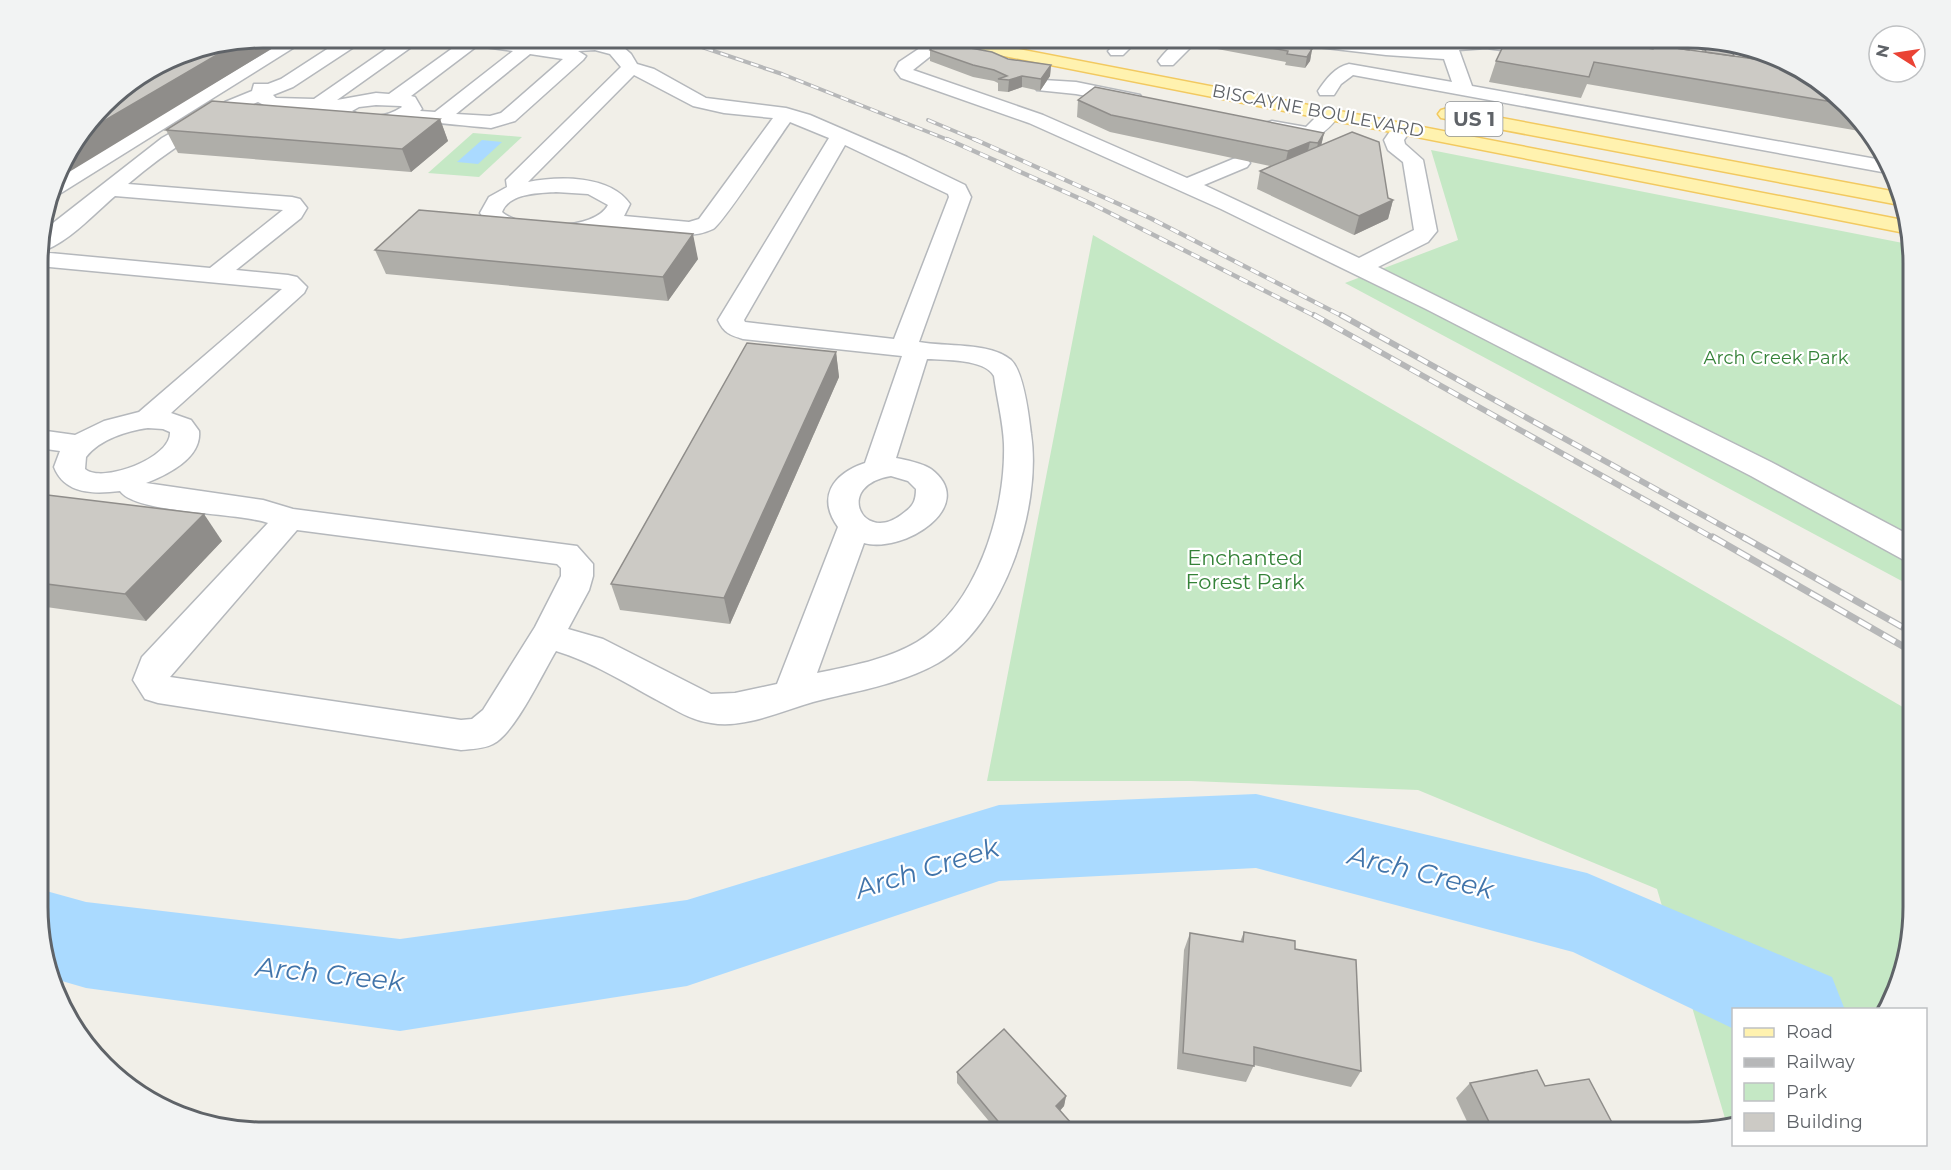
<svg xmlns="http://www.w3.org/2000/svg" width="1951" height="1170" font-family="Montserrat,sans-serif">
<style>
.green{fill:#c5e8c5}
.water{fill:#aadaff}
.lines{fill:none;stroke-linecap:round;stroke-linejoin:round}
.river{fill:#aadaff;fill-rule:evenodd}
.minor-casing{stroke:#b5b8bc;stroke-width:3}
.major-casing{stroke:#f2c960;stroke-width:3}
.minor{fill:#fff;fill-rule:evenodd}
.major{fill:#fff2af;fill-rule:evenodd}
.rail-far3-casing{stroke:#b6b7b8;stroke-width:4}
.rail-far2-casing{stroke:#b6b7b8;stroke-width:4.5}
.rail-far1-casing{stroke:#b6b7b8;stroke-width:6}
.rail-casing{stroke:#b6b7b8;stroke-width:7}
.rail-far3{stroke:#fff;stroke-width:2;stroke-dasharray:8;stroke-linecap:butt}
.rail-far2{stroke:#fff;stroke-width:3;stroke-dasharray:9;stroke-linecap:butt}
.rail-far1{stroke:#fff;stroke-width:4;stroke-dasharray:11;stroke-linecap:butt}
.rail{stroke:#fff;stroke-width:4.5;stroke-dasharray:14;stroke-linecap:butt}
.wall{fill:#afaea9}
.shaded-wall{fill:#8f8d8a}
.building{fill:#cccac5;stroke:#8f8d8a;stroke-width:1.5}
.labels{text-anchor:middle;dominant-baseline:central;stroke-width:4.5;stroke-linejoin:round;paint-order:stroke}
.far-street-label{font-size:18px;fill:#5f6368;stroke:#fff}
.far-park-label{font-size:18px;fill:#348238;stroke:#fff}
.shield{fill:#fff;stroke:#8f9295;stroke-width:1.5}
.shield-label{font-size:20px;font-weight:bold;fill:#5f6368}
.park-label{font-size:21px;fill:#348238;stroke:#fff}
.near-water-label{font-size:27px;font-style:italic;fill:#4174aa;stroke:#fff}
.rim{fill:none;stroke:#5f6368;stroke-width:3}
</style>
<rect width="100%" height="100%" fill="#f1efe8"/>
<g class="green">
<polygon points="473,133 522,137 479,177 428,173"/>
<polygon points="1431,150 1913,245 1913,587 1345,283 1458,240"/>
<polygon points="1093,235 1913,713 1913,922 1886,1009 1734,1010 1733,1123 1727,1125 1657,889 1418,790 1191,781 987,781"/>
</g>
<polygon class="water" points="482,140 502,142 478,164 457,162"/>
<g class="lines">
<polygon class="river" points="1256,794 1587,873 1832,977 1845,1010 1734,1010 1734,1029 1573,952 1256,868 999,881 687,986 400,1031 86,988 55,979 39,936 39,889 86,902 400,939 687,900 999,805"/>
<g class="minor-casing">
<g id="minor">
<polygon points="290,38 309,38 61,193 51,194 57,177"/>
<path d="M333 38H496L545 46 595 40 623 47 631 54 637 64 654 69 706 98 786 108 810 115 907 157 965 185 971 197 919 342C945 347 990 342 1011 360 1024 372 1029 417 1031 434 1042 507 1004 624 938 663 899 685 855 691 813 702 782 711 744 729 711 723 692 721 674 709 657 700 624 682 592 662 556 651 542 674 515 733 493 744 483 749 472 749 461 750L158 703 145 699 133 680 142 657 268 523C237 512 136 514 120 491 95 494 65 495 54 467L60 451 39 448V430L75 435 104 421 139 412 282 289 39 266V252L210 268 283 210 115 196C95 213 65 246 39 252V234L162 138 225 102 252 91 254 84H268L281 79 338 42ZM360 43H395L314 99 276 98 273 95 293 87ZM417 43 457 45 389 94 376 93 337 100ZM477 46 513 51 435 112 420 111 422 109 415 97 411 96ZM595 50 610 54 621 67 510 176 506 180 507 187 489 197 480 213C502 245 553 241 586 234 594 233 601 229 608 228 642 224 680 245 713 229 722 225 779 137 790 122L829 138 718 320C724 333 730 335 743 339L902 356 865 463C832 474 817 498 838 527L777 684 735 693 711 694 603 639 568 629 589 590 593 576V564L577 546 293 509 263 500 146 483C167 475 202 458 199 431L191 420 171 413 304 293 307 287 297 277 288 275 236 270 301 218 307 208 300 199 292 197 128 184C167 151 211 122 258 102L272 109 332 111C341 129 371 130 388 126 394 125 400 122 406 122 434 121 463 126 491 128L515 121 583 60 586 56 578 51ZM530 54 563 59 501 113 490 116 456 114ZM634 75 693 106 724 113 773 118 699 219 689 222 624 216 630 204C610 175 559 176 528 182ZM376 105 401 106 402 107C387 117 367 120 352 111L359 107ZM845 145 948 194 949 197 894 339 745 322 744 320ZM556 192 588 194 608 205C595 231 522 230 502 212 509 193 539 193 556 192ZM927 359C944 360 985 359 994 376 997 399 1003 421 1004 444 1006 511 977 606 917 642 886 660 851 666 817 673L864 543C903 554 980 506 931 469 922 463 906 460 896 458ZM148 428 163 429 170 432C172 458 102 484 85 469L86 457C100 439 127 431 148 428ZM891 476 908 481 916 489C916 503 912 507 901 515 862 544 834 485 891 476ZM297 530 557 564 561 568V576L535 627 483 710 472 719 461 720 170 677Z"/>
<polygon points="935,38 952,39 913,70 1043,115 1187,178 1233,159 1240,157 1247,159 1250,163 1247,167 1204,185 1359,258 1414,230 1403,162 1388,150 1384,140 1395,124 1409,124 1412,128 1404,140 1405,144 1423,160 1437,231 1428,242 1378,267 1771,462 1913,537 1913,562 1902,559 1751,476 1426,309 1221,209 1029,123 901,78 895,70 899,62"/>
<polygon points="1122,38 1140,38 1123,55 1111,55 1108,51"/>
<path d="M1186 38 1192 39 1195 43 1173 65H1161L1158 61C1165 52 1175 41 1186 38Z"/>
<path d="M1275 38H1323L1442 48 1445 42C1480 34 1513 41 1548 46L1554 47 1557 51 1554 55 1548 56 1486 48 1459 50 1472 86 1887 161 1893 174 1353 75 1341 84 1334 95H1320L1318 91C1326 79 1335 67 1349 64L1452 82 1444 59 1386 55 1283 43 1277 42Z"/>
<path d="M1661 38C1687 35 1732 39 1757 49L1750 52 1669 43 1663 42Z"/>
<polygon points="1043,80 1076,82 1140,95 1142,99 1140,103 1133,105 1076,94 1037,90 1034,86 1037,82"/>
<path d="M1330 108 1337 110 1340 114C1317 147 1300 140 1265 131L1262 127 1265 123 1272 121 1306 127 1323 110Z"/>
</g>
</g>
<g class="major-casing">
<g id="major">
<polygon points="930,38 962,38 1908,221 1910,234 938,43 932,42"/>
<polygon points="1448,108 1902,193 1905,206 1441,118 1438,114 1441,110"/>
</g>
</g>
<use href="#minor" class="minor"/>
<use href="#major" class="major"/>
<g class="rail-far3-casing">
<g id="rail-far3">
<polyline points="675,38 782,74 951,141"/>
<polyline points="928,120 978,141"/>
</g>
</g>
<g class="rail-far2-casing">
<g id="rail-far2">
<polyline points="947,139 1092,204 1317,317"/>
<polyline points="974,139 1150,218 1344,317"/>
</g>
</g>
<g class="rail-far1-casing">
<g id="rail-far1">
<polyline points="1314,315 1715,539"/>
<polyline points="1341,315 1746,539"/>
</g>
</g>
<g class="rail-casing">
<g id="rail">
<polyline points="1713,537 1913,652"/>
<polyline points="1743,537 1913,633"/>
</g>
</g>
<use href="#rail-far3" class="rail-far3"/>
<use href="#rail-far2" class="rail-far2"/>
<use href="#rail-far1" class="rail-far1"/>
<use href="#rail" class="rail"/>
</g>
<g class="wall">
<polygon points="1170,38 1303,38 1314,39 1310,61 1305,68 1285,65 1286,62 1169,40"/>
<polygon points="1373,38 1407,38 1406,40"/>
<polygon points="1474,38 1502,38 1501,41"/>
<polygon points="1505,38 1567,38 1567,42 1582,44 1581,38 1617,38 1618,43 1620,43 1622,38 1636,38 1652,48 1659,46 1658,43 1660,38 1689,50 1702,52 1701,48 1703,43 1734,56 1742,57 1745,51 1782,61 1782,60 1801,68 1871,133 1587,84 1581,98 1489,82 1496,61 1506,40"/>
<polygon points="930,50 1051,65 1050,76 1040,91 1022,87 1008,92 998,91 998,83 994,81 973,77 930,61"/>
<polygon points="1078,100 1324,133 1321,145 1388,198 1393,200 1388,219 1354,235 1257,189 1260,171 1270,166 1110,132 1077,117"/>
<polygon points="440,119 448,141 411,172 178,153 166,130"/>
<polygon points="375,250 698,259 668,301 386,274"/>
<polygon points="836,352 839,377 730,624 620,610 611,584"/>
<polygon points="39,494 222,541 146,621 39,606"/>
<polygon points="1244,932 1295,949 1361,1071 1351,1087 1254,1065 1246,1082 1177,1069 1184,950 1190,933 1240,942"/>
<polygon points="957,1072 1066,1096 1064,1106 1060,1111 1079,1132 998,1132 957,1083"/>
<polygon points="1470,1083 1545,1086 1617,1132 1472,1132 1456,1098"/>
</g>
<g class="shaded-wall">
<polygon points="263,38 283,38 284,40 281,42 281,43 56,180 61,163 85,132 239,42"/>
<polygon points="1314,39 1312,50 1307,48"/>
<polygon points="1312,49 1310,61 1305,68 1307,57"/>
<polygon points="1051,65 1050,76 1040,91 1041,79"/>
<polygon points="1022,76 1022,87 1008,92 1009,80"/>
<polygon points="440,119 448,141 411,172 402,149"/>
<polygon points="1324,133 1320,151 1314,161 1318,143"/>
<polygon points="1310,142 1306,160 1284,169 1288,151"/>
<polygon points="1393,200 1388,219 1354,235 1359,216"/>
<polygon points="693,234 698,259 668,301 663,277"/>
<polygon points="836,352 839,377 730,624 724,598"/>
<polygon points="204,514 222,541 146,621 125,594"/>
<polygon points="1066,1096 1064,1106 1054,1117 1056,1106"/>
</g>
<g class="building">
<polygon points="1185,38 1207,38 1206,41"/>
<polygon points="1216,38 1303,38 1314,39 1307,48 1312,49 1307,57 1287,54 1288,51"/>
<polygon points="1507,38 1542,38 1589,45 1591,39 1653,49 1654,45 1783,63 1783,60 1801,68 1839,103 1594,62 1589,77 1496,61"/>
<polygon points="1547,38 1567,38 1567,42"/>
<polygon points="1584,38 1617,38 1618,43 1591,39 1589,44 1585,43"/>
<polygon points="1623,38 1636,38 1650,39 1652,48 1624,44"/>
<polygon points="1660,38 1686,40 1689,50 1663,46"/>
<polygon points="239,42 85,132 114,94 177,55"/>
<polygon points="938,42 992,52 1008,59 1051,65 1041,79 1022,76 1009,80 998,79 1007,76 994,70 973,65 930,50"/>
<polygon points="1703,43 1730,46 1734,56 1706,52"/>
<polygon points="1745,51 1768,54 1781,59 1782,61 1781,62 1748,58"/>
<polygon points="1095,87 1324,133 1318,143 1310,142 1288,151 1111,115 1078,100"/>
<polygon points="212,101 440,119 402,149 166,130"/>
<polygon points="1352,132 1379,142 1388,198 1393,200 1359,216 1260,171"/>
<polygon points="419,210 693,234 663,277 375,250"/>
<polygon points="747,343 836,352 724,598 611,584"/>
<polygon points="39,494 204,514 125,594 39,583"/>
<polygon points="1244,932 1295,941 1295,949 1356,960 1361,1071 1254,1047 1254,1066 1183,1053 1190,933 1243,942"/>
<polygon points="1004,1029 1066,1096 1056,1106 1079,1132 1007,1132 957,1072"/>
<polygon points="1537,1070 1545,1086 1589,1079 1617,1132 1494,1132 1470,1083"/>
</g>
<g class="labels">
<g class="far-street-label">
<text transform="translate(1318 111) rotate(11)">BISCAYNE BOULEVARD</text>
</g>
<g class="far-park-label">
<text x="1776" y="358">Arch Creek Park</text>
</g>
<rect class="shield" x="1445.5" y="102" width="57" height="34" rx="4.5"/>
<g class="shield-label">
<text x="1474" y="119">US 1</text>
</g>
<g class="park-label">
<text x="1245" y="557">Enchanted<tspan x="1245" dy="24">Forest Park</tspan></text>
</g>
<g class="near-water-label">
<text transform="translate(927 868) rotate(-17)">Arch Creek</text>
<text transform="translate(1421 872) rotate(14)">Arch Creek</text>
<text transform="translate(330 974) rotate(6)">Arch Creek</text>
</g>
</g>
<path d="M0 0H1951V1170H0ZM263 48H1688A215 215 0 0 1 1903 263V907A215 215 0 0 1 1688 1122H263A215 215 0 0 1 48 907V263A215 215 0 0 1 263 48Z" fill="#f2f3f3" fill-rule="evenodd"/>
<path class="rim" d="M263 48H1688A215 215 0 0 1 1903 263V907A215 215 0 0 1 1688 1122H263A215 215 0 0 1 48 907V263A215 215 0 0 1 263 48Z"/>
<rect x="1732" y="1008" width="195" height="138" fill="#ffffff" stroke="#bfc1c3" stroke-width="1.5"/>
<rect x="1744" y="1028" width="30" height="9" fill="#fff2af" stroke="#bfc1c3" stroke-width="1.5"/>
<text x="1786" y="1038" font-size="18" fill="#5f6368">Road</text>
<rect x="1744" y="1058" width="30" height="9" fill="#b6b7b8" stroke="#bfc1c3" stroke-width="1.5"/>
<text x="1786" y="1068" font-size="18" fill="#5f6368">Railway</text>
<rect x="1744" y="1083" width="30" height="18" fill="#c5e8c5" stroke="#bfc1c3" stroke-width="1.5"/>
<text x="1786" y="1098" font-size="18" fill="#5f6368">Park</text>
<rect x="1744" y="1113" width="30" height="18" fill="#cccac5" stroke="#bfc1c3" stroke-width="1.5"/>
<text x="1786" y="1128" font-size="18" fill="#5f6368">Building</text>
<g transform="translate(1897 54) rotate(282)"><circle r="28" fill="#ffffff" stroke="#bfc1c3" stroke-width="1.5"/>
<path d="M0-4.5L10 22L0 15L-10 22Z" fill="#ea4335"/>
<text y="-9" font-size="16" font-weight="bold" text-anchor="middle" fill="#5f6368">N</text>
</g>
</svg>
